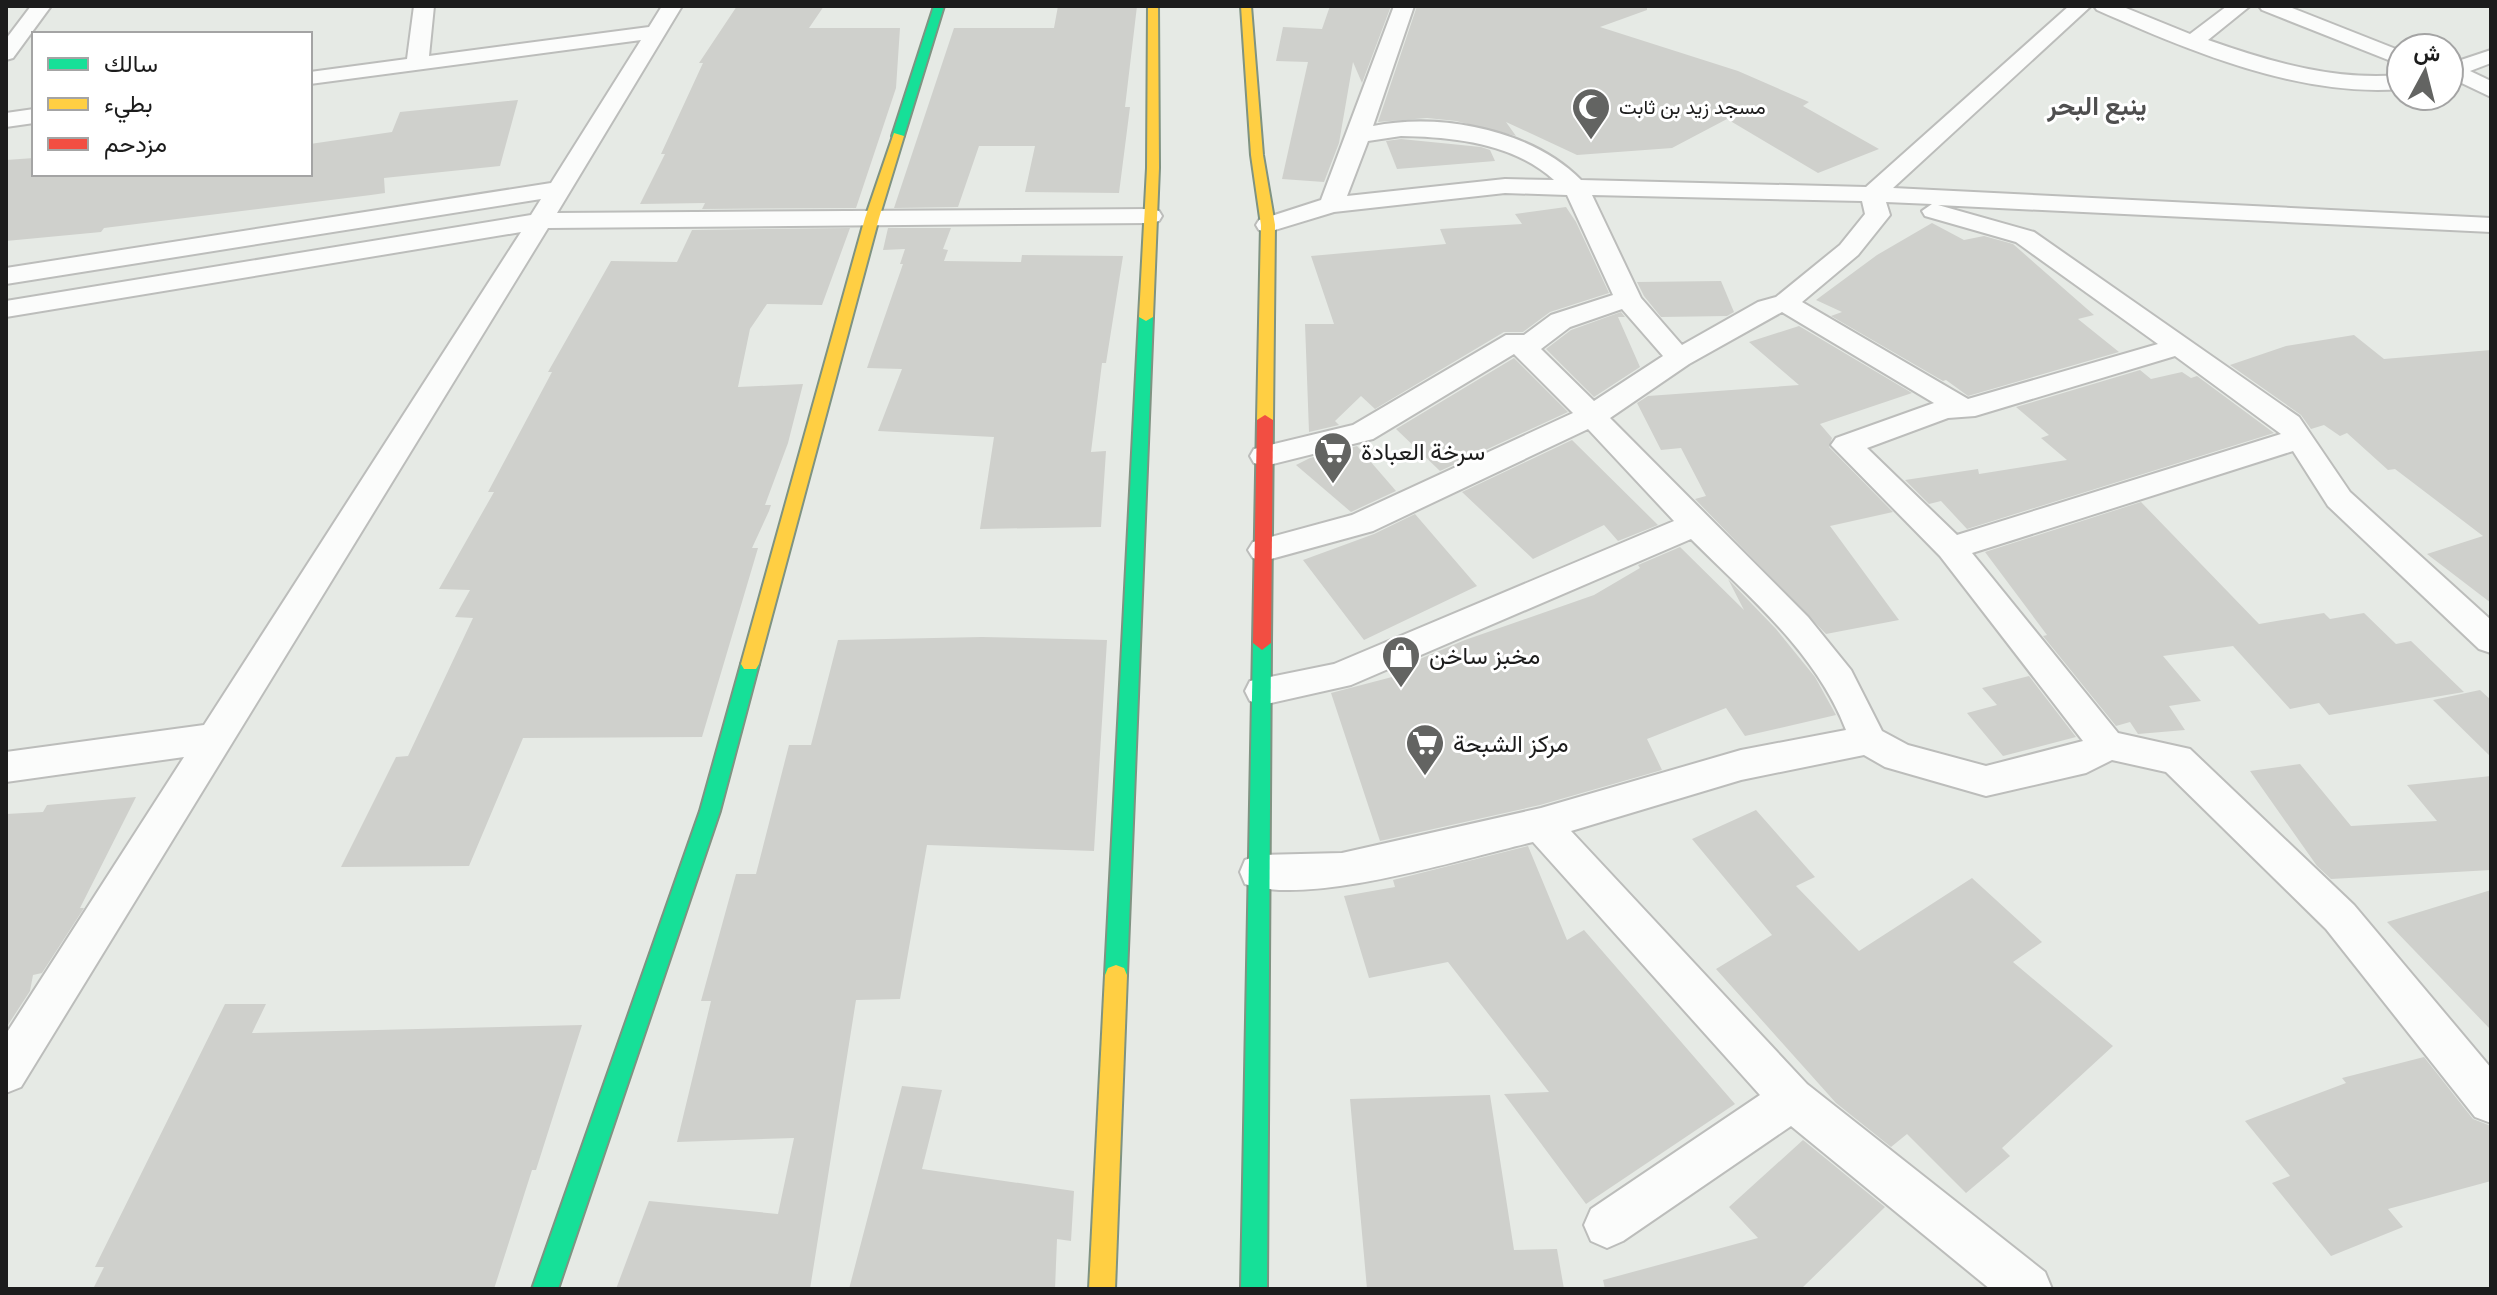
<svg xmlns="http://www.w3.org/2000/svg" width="2497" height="1295" viewBox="0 0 2497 1295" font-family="'Public Sans',Vazirmatn,sans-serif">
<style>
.building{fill:#cfd0cc}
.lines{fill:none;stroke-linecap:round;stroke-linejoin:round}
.street-casing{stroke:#bcbdbb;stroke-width:4}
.fast-casing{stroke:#7f9382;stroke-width:4}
.slow-casing{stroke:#7f9382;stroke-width:4}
.jam-casing{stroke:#7f9382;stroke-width:4}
.street{fill:#fbfcfb;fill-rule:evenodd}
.fast{fill:#16e098;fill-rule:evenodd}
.slow{fill:#ffcf43;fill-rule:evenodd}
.jam{fill:#f24e42;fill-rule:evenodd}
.labels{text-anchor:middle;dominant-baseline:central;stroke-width:6;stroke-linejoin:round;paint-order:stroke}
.far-poi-label{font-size:20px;fill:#1c1c1c;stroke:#fff;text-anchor:start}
.poi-label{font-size:24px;fill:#1c1c1c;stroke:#fff;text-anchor:start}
.far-district-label{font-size:26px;font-weight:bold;fill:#4f4f4f;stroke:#fff}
</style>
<rect width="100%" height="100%" fill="#e6eae5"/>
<!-- building -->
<g class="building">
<path d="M737,6H824L809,28H900L896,88L856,208L702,209L705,203L640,204L665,154H661L703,63H699Z"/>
<path d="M1058,6H1137L1125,107H1130L1119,193L1025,192L1035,146H979L958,207L894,208L954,28H1054Z"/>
<path d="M1330,6H1391L1362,83L1353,62L1339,143L1324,182L1282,179L1308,62L1276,61L1283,27L1322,29Z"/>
<path d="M1417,6H1647V10L1600,27L1738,71L1809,102L1803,106L1879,149L1818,173L1727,119L1672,148L1577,155L1506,122L1516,136L1456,121L1427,118L1378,122Z"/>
<path d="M518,100L500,166L384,178L385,193L371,195L104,228L101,232L6,241V160L34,158V174H310V144L392,132L400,112Z"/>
<path d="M1401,139L1481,147L1490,150L1495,161L1397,169L1386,141Z"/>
<path d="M1566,207L1576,222L1609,293L1550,312L1523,332H1504L1375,409L1361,396L1335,421L1339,425L1309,432L1305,324H1334L1311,256L1446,244L1440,229L1522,224L1515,214Z"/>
<path d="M1932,223L1964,240L1984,236L2013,244L2094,315L2078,319L2119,352L1968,396L1946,380L1943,381L1831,316L1842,312L1816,300L1877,255Z"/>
<path d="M850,228L822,305L767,304L750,329L738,387L803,384L788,443L765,505H771L769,511L752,548H758L702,737L523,738L469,866L341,867L396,757L408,756L473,618L455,617L470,590L439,589L494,492H488L552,372H548L611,261L677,262L692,230Z"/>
<path d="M888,228H951L943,249L948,250L944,261L1021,262L1022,255L1123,256L1106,363H1102L1091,452L1106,451L1101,527L980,529L994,437L878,431L902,369L867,368L903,264H900L905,249L883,250Z"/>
<path d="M1721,281L1734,312L1727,316L1661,317L1644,296L1637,282Z"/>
<path d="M1621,312L1625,317H1618L1640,367L1594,397L1546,349L1571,330Z"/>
<path d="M1799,326L1912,393L1820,424L1832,438L1829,447L1893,512L1830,526L1899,620L1826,634L1695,499L1706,496L1681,448L1661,450L1637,403L1648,396L1799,385L1749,342Z"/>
<path d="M2354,335L2384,359L2491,350V603L2427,554L2483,536L2395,469L2388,470L2347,433L2340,436L2324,425L2311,429L2301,415L2230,365L2286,346Z"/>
<path d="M1514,358L1568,412L1440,471L1396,429Z"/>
<path d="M2140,370L2151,379L2182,372L2191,378L2197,376L2274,433L1967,529L1941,501L1929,504L1905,480L1978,469L1979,474L2067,460L2041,438L2049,435L2016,407Z"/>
<path d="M1572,440L1658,525L1618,541L1604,525L1533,559L1462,492Z"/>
<path d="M1357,446L1396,491L1351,512L1296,465L1310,458Z"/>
<path d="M2141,502L2259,624L2324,613L2330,619L2364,613L2396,644L2411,641L2464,692L2329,715L2319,703L2290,709L2233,646L2163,656L2201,701L2169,706L2185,730L2138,734L2130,722L2116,726L2043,636L2047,635L1985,552Z"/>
<path d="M1415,514L1477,586L1364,640L1303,560L1374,534Z"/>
<path d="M1680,547L1744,610L1728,579L1776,629L1815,677L1836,715L1745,736L1726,708L1647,739L1662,770L1540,805L1380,841L1331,693L1392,677L1389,672L1465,640L1594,595L1640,568L1638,565Z"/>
<path d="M982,637L1107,640L1094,851L927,845L900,999L856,1000L810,1289H616L649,1201L778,1214L794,1138L677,1142L711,1001H701L736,874H756L789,745H811L838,640Z"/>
<path d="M2029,676L2076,737L2003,756L1967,713L1997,705L1982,688Z"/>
<path d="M2480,690L2491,700V757L2433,700Z"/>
<path d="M2300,764L2351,826L2437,821L2407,785L2491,776V870L2331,879L2317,866L2250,771Z"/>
<path d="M136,797L80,908H84L42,973L33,975L30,991L6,1028V814L43,812L47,805Z"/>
<path d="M1756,810L1815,877L1796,886L1859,951L1972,878L2042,942L2013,962L2113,1046L2002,1148L2010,1156L1966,1193L1907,1134L1891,1147L1836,1103L1716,969L1772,935L1692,839Z"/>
<path d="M1528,846L1567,940L1584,930L1735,1104L1586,1204L1504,1094L1549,1092L1448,962L1369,978L1344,896L1395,887L1393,880Z"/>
<path d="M2491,890V1030L2387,922Z"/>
<path d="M225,1004H266L252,1033L582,1025L536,1170H532L494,1289H93L104,1267H95Z"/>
<path d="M2424,1057L2473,1119L2491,1126V1181L2388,1209L2403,1227L2331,1256L2272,1183L2290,1176L2245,1121L2346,1083L2342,1078Z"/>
<path d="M902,1086L942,1090L922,1169L1074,1191L1071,1241L1057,1239L1055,1289H849Z"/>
<path d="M1490,1095L1514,1250L1557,1249L1564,1289H1367L1350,1099Z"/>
<path d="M1803,1140L1885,1207L1801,1289H1605L1603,1280L1758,1238L1729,1207Z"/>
</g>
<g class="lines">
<defs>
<g id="street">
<path d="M31,6H51L13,58L6,60V39Z"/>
<path d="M414,6H434L429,56L649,27L662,6H682L557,213L1150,209L1159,211L1162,216L1159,221L1150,223L548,228L21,1087L6,1093V1034L184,757L6,782V752L204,725L521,232L6,317V301L531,215L541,199L6,284V268L551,183L641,40L310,84V72L407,59Z"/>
<path d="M1394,6H1414L1373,126C1441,112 1532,130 1581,180L1866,187L2069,6H2091L1893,188L2491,218V232L1938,205L2034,232L2299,417L2350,492L2491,620V653L2479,649L2328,506L2293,451L1972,553L2118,733L2190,749L2354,905L2491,1068V1123L2475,1117L2326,929L2166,772L2112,760L2086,773L1986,796L1885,767L1864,755L1741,780L1571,831L1807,1084L2045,1272L2052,1289H1990L1791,1126L1623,1241L1607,1248L1591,1241L1584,1225L1591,1209L1760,1095L1533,842C1464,858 1310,907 1245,884L1240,872L1245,860L1259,855L1342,853L1541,808L1741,750L1846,730C1816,652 1748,596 1691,539L1351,685L1262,705L1250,701L1245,691L1250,681L1334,664L1674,521L1588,429L1373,531L1264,561L1253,558L1248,550L1253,542L1352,515L1573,413L1514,354L1373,439L1265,466L1254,463L1250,456L1254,449L1353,425L1506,335H1524L1551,315L1613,295L1567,195L1505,193L1334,212L1268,232L1259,230L1256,225L1259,220L1321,200ZM1401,136C1454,137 1513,143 1554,180L1505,179L1347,196L1368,141ZM1592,195L1862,201L1865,214L1840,245L1776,297L1758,302L1682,345L1641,298ZM1886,202L1932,204L1922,211L1925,216L2016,242L2158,344L1968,399L1802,302L1858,255L1890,215ZM1622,309L1663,356L1594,401L1541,349L1570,327ZM1782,312L1934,403L1836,438L1831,445L1940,556L2083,741L1986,766L1908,745L1882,731L1851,670L1808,617L1610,418L1689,364ZM2175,356L2281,434L1957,535L1867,448L1948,418L1975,416Z"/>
<path d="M2094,6H2121L2190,34L2227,6H2250L2208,40C2270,62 2335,81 2401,75V89C2298,97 2190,51 2097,10Z"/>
<path d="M2259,6H2287L2401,51V65L2262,10Z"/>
<path d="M2491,50V63L2470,71L2491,81V97L2449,77V64Z"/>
<path d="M34,109V123L6,127V113Z"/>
</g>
<g id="fast">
<path d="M934,6H944L904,136L894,139L892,136Z"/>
<path d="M1146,313L1153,317L1127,975L1124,982L1116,985L1108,982L1105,975L1139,317Z"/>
<path d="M1262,636L1271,643L1267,1289H1241L1253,643Z"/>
<path d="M750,657L756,659L759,664L720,811L558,1289H532L700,811L741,664L744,659Z"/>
</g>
<g id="slow">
<path d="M1148,6H1158L1159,168L1153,317L1146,321L1139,317L1147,168Z"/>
<path d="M1241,6H1251L1263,155L1275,225L1273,420L1265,425L1257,420L1261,225L1251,155Z"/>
<path d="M894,133L904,136L879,218L759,664L756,669H744L741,664L865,218Z"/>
<path d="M1116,965L1124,968L1127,975L1115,1289H1089L1105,975L1108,968Z"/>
</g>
<path id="jam" d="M1265,415L1273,420L1271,643L1262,650L1253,643L1257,420Z"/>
</defs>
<!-- street casing -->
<use href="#street" class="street-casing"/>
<!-- fast casing -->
<use href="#fast" class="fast-casing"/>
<!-- slow casing -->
<use href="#slow" class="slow-casing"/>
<!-- jam casing -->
<use href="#jam" class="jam-casing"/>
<!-- street -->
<use href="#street" class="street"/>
<!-- fast -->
<use href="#fast" class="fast"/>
<!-- slow -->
<use href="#slow" class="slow"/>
<!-- jam -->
<use href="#jam" class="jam"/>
</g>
<!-- icons -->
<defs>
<symbol id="mosque-pin" viewBox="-11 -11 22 30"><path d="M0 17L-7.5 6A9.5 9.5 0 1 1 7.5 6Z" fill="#636462" stroke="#fff"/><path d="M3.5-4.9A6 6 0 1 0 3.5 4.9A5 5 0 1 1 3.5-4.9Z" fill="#fff"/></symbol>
<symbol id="supermarket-pin" viewBox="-11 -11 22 30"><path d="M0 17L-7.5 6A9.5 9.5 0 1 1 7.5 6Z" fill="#636462" stroke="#fff"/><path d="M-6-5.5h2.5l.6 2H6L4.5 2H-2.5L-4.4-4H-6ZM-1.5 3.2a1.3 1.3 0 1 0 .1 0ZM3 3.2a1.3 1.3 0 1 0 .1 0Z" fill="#fff"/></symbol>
<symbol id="shop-pin" viewBox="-11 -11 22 30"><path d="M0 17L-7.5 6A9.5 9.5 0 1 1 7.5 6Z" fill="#636462" stroke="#fff"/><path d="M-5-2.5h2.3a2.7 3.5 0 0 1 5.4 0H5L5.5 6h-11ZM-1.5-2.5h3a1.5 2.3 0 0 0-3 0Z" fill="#fff"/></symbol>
</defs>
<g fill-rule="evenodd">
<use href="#mosque-pin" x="1569" y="85" width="44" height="60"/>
<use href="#supermarket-pin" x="1311" y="429" width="44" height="60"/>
<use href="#shop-pin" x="1379" y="633" width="44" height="60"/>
<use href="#supermarket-pin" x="1403" y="721" width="44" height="60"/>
</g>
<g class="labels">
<!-- far-poi labels -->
<g class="far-poi-label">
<text x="1619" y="107">مسجد زيد بن ثابت</text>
</g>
<!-- poi labels -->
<g class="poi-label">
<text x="1361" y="451">سرخة العبادة</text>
<text x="1429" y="655">مخبز ساخن</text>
<text x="1453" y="743">مركز الشبحة</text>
</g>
<!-- far-district labels -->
<g class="far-district-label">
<text x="2097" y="105">ينبع البحر</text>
</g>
</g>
<!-- border -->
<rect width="2497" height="1295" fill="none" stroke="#1c1c1c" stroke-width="16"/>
<!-- legend -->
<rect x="32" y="32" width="280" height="144" fill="#ffffff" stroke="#a4a4a4" stroke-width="2"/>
<rect x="48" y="58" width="40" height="12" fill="#16e098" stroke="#a4a4a4" stroke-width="2"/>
<text x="104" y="72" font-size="24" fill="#1c1c1c">سالك</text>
<rect x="48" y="98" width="40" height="12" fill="#ffcf43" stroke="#a4a4a4" stroke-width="2"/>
<text x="104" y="112" font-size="24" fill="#1c1c1c">بطيء</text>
<rect x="48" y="138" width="40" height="12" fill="#f24e42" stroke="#a4a4a4" stroke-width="2"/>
<text x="104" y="152" font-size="24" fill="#1c1c1c">مزدحم</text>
<!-- north arrow -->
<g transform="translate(2425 72) rotate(7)"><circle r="38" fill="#ffffff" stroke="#a4a4a4" stroke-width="2"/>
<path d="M0-6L14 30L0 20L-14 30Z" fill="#636462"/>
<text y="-12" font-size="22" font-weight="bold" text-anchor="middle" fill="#1c1c1c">ش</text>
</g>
</svg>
